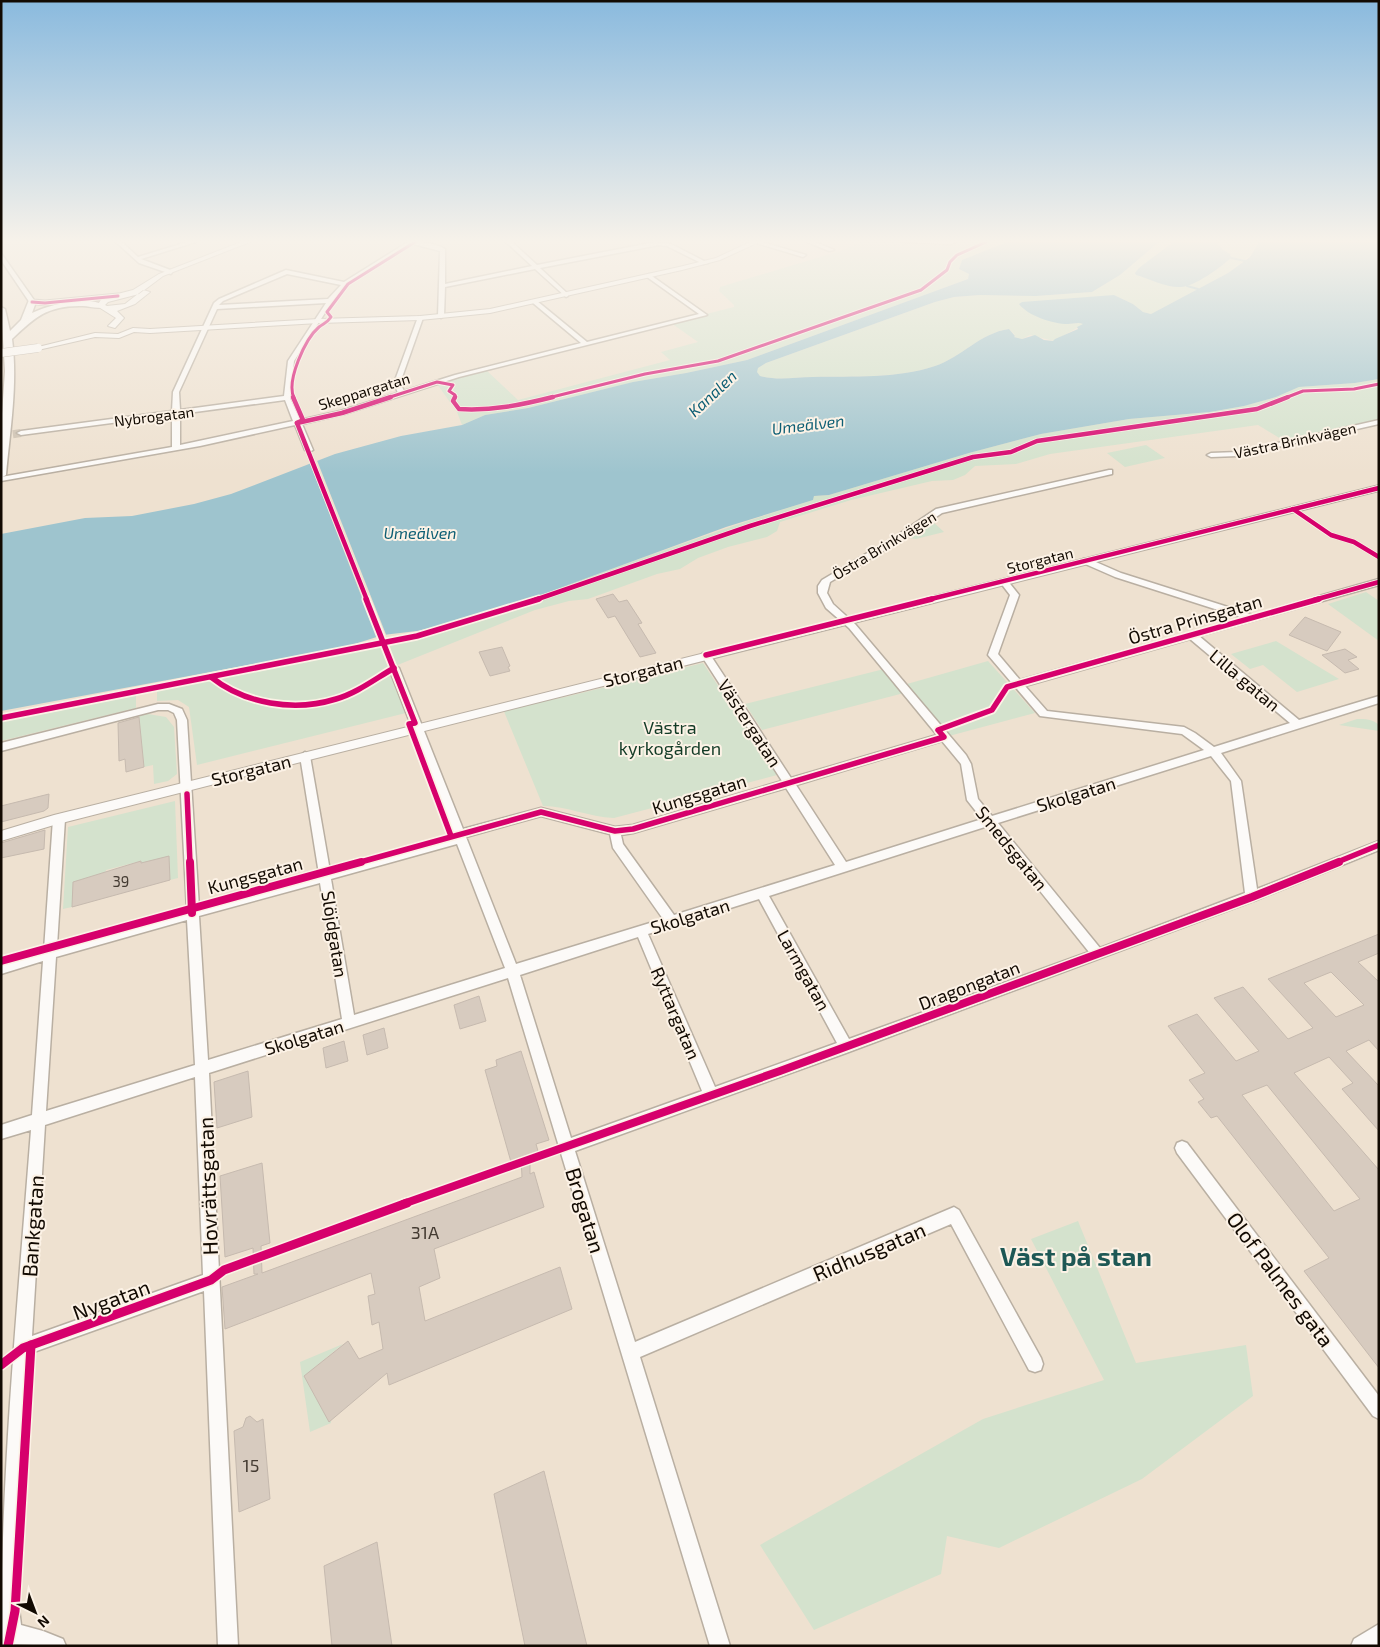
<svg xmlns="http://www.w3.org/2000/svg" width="1380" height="1647" viewBox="0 0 1380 1647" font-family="'Exo 2',sans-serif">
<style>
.green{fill:#d4e2cd}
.water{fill:#9ec4ce}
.pier{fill:#eee1d0}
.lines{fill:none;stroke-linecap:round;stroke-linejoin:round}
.stream{stroke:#9ec4ce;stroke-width:2}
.building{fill:#d7cbbf;stroke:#c6baaf;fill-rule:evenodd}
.minor-tunnel{stroke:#cdc1b1;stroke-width:8;stroke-dasharray:8 4;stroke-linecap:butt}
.minor-casing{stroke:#b9afa2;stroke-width:3}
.tertiary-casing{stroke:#b9afa2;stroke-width:2}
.secondary-casing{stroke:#b9afa2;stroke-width:3}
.minor{fill:#fcfaf8;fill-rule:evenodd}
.tertiary{fill:#fcfaf8;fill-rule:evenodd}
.secondary{fill:#fcfaf8;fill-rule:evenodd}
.tertiary-bridge-casing{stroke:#b9afa2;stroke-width:9;stroke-linecap:butt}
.tertiary-bridge{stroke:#fcfaf8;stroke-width:8}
.cycleway-far4-casing{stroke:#fcf2e6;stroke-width:5}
.cycleway-far3-casing{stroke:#fcf2e6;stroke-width:6}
.cycleway-far2-casing{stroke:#fcf2e6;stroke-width:9}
.cycleway-far1-casing{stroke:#fcf2e6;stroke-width:11}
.cycleway-casing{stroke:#fcf2e6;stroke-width:12}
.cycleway-far4{stroke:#d6006c;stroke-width:3}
.cycleway-far3{stroke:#d6006c;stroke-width:4.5}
.cycleway-far2{stroke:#d6006c;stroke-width:5.5}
.cycleway-far1{stroke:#d6006c;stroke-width:8}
.cycleway{stroke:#d6006c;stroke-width:9}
.labels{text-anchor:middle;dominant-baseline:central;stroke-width:4;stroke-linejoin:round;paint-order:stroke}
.far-street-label{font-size:15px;fill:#120a02;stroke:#fcf2e6}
.number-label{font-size:15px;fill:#443b32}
.far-water-label{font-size:16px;font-style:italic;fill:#0d5e74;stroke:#fcf2e6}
.street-label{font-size:18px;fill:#120a02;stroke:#fcf2e6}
.park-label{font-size:18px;fill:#123b26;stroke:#fcf2e6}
.near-number-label{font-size:18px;fill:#443b32}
.near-street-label{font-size:21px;fill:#120a02;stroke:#fcf2e6}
.near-district-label{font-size:26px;font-weight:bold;fill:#1e5855;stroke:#fcf2e6}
</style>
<rect width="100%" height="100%" fill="#eee1d0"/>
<!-- green -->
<g class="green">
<path d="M862,242H1007L962,260L959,269L970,274L968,279L747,360L686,373L634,382L528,408L485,415L462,425L457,412L437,384L486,370L518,400L670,360L661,352L698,342L671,323L734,307V305L719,291L720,287L840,251Z"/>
<path d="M1159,242H1173L1155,255L1146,278L1166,284H1192L1227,262L1230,254L1222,249L1217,242H1259L1250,256L1228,273L1151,314L1143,312L1133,304L1114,295L1022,308C1036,316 1051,322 1068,324C1074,324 1078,322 1084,324L1054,341L1030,335L1022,339L1014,337L1015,335L1009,329C980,333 962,357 935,366C896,379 853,376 813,377C793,377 780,381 760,376L756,371L758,368L766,363L935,302L954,297L980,295L1036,296L1092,292L1120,275Z"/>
<path d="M1379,379V420L1286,442L1258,425L1050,454L1016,464L975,466L965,475L953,480L932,481L851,500L780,522L777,531L767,537L728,547L698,558L680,569L657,574L588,599L569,601L535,610L395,666L389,642C406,637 424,634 441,628C565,588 687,539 813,500L814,496L829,495L969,453L1041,434L1129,419L1210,412L1244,406L1276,397L1299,387L1355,383Z"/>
<path d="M1146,445L1165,458L1125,467L1107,453Z"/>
<path d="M932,521L944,532L916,539L909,538Z"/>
<path d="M1366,592L1379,601V641L1328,604Z"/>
<path d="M1276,641L1339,679L1297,692L1263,665L1250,669L1231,654Z"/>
<path d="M380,645L406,713L197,765L189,707L178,700L157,701V689Z"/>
<path d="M988,661L1035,713L949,736L907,684Z"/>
<path d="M703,663L777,775L614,818C589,817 567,806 543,806L503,709L565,697Z"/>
<path d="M884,669L904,693L762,730L745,704Z"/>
<path d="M136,694V708L1,741V722Z"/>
<path d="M148,714L166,717L174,727L177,774L168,781L154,784L153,765L144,767L139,716Z"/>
<path d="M1357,719C1366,719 1372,719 1379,725V731L1339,725Z"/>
<path d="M175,801L178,878L170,880L169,857L141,863V861L106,870L105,873L73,882L72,907L63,909L68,827Z"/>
<path d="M1078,1221L1136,1363L1246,1345L1253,1396L1142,1479L999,1548L947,1536L941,1574L814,1630L760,1545L983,1419L1104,1380L1031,1239Z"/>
<path d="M343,1344L304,1376L329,1421L331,1420V1423L310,1432L300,1362Z"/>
</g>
<!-- water -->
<g class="water">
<path d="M1007,242H1159L1120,275L1092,292L1036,296L980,295L954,297L935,302L766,363L758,368L757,372L760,376C780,381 794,377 813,377C853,376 896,379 935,366C962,357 980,333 1009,329L1015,336L1014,337L1022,339L1035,335L1044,340L1053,341L1055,339L1078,329L1077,327L1083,324C1078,322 1074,324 1068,324C1053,324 1028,316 1019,304L1022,302L1114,295L1133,304L1143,312L1151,314L1228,273L1250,257L1259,242H1379V379L1355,383L1299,387L1276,397L1244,406L1210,412L1129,419L1041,434L969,453L829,495L814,496L813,500L726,527L546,593L453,623L417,631L383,635L345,647L1,711V534L85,518L132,516L194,504L231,494L335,454L401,436L462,425L485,415L528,408L633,382L686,373L747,360L968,279L969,274L959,269L962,260Z"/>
<path d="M1173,242H1217L1222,249L1230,254L1231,258C1221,267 1194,287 1181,287C1167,288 1150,279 1136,275L1135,273L1139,268Z"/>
</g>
<!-- pier -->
<path class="pier" d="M316,458L387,637L378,639L309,461Z"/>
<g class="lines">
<!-- stream -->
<g class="stream">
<path d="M1231,258L1245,261"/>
<path d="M1187,286L1198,289"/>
</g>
</g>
<!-- building -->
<g class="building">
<path d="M613,594L619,602L627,600L642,623L638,624L656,653L640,657L615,616L608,618L596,599Z"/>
<path d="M1305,617L1341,632L1327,651L1289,635Z"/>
<path d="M502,647L510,666L508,667L510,671L490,676L479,652Z"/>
<path d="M1345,649L1357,657L1348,660L1359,669L1345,673L1322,655Z"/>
<path d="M139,717L144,767L126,772L125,759L119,761L118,723Z"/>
<path d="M49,794L48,808L44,811L1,822V806Z"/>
<path d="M45,830L44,849L1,858V843Z"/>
<path d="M169,856L170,880L72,907L73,882L141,861V863Z"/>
<path d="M1379,934V953L1358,962L1379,982V1051L1369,1040L1346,1051L1379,1086V1131L1342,1089L1353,1083L1329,1057L1294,1073L1379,1170V1368L1304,1271L1329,1258L1217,1116L1211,1118L1198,1102L1204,1099L1189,1080L1205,1073L1168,1026L1197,1014L1236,1061L1259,1051L1214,998L1243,987L1288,1039L1313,1028L1268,979ZM1331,972L1364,1005L1336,1017L1304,983ZM1267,1085L1360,1199L1334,1211L1242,1095Z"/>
<path d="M479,996L486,1021L460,1029L454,1005Z"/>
<path d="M384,1028L388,1048L367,1055L363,1035Z"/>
<path d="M344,1041L348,1061L326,1068L323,1048Z"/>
<path d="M521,1051L549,1140L536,1144L538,1151L530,1155V1174L534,1172L544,1207L434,1249L440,1278L419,1287L425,1321L560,1267L572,1309L389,1385L387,1373L329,1422L304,1376L348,1341L359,1359L383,1349L379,1322L372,1325L368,1296L375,1294L371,1273L225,1329L222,1287L258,1274H254L253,1248L225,1257L220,1176L262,1163L270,1243L261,1246L262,1273L522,1177L521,1158L511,1162L485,1070L497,1066L496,1060Z"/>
<path d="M248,1071L252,1117L217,1128L214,1082Z"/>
<path d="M250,1416L257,1422L263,1419L270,1499L239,1512L234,1431L243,1427L246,1418Z"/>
<path d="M544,1471L587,1646H525L494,1494Z"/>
<path d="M377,1542L392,1646H332L324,1566Z"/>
</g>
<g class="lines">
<!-- minor-tunnel -->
<path class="minor-tunnel" d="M1,436L21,433"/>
<defs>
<g id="minor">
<path d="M116,242H122L138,257L187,242H196L141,259L173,271L171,274L139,263Z"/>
<path d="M408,242C420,242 434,242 445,249V284L532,266L506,242H512L537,265L655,242L671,244L708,263L703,264L667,246L659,245L540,268L568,294V296L566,297L535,269L445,287L444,316L441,318L438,316L440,251L413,244L347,285L332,302L294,361L290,398L300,420L340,411L398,393L394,383L418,317L423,318L400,383L404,391L455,375L581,343L533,303V301H537L587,342L699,314L647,277L649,274L707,315L459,377L344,414L302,424L313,450L309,452L305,450L295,425L200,446L1,481V477L172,447V415L21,435L17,433L21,431L172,411L173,392L214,303L219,299L286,270L344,282ZM287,274L341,285L328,299L219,305L223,301ZM326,303L288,361L284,396L180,410L179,392L217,309ZM285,400L293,421L180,445V414Z"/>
<path d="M753,242H762L806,255L803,257Z"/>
<path d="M807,242H815L834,250L829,251Z"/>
<path d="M904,242H955L952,244Z"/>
<path d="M1,253L34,300L45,301L118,294L121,296L118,298L45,305L30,303L1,260Z"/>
<path d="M1379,420V424L1238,456L1211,457L1207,455L1211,453L1238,452Z"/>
<path d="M1109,470H1112V474L942,513L902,540L830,582L827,593L833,604L855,624L966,755L971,764L978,799L992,816L1204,750L1182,734L1040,716L988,655L1010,595L1000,582L1001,580H1007L1019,595L998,654L1020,680L1243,618L1115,577L1083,563V559H1089L1121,573L1253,615L1379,579V585L1199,636L1299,720L1379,696V703L1221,753L1241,781L1257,889L1379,841V850L1256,900L846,1053L575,1151L635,1342L954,1207L959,1210L1041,1358L1043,1364L1041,1370L1035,1372L1029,1370L951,1224L640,1357L730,1646H710L508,978L209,1073L238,1646H218L204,1291L31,1353L19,1609L21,1625L43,1631L63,1639L66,1646L1,1644C1,1472 18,1300 31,1130L1,1139V1125L32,1115L43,961L1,974V963L44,950L53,819L59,815L65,819L57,946L187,910L177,720L174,713L168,710H158L1,751V743L158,704H169L182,709L187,720L199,907L319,874L300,756L305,752L310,756L330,871L449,838L453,834L389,668L394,665L399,668L463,829L541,808L615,827L633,825L782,781L701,655L703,653H709L791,778L937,735L849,628L826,608L818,593V586L822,580L896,536L936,509ZM1190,639L1290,723L1214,747L1195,733L1184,727L1047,711L1025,686ZM942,741L961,764L967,800L982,819L846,862L796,785ZM1211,756L1231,781L1245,893L1100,948L998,823ZM786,788L835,865L674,915L623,844L621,835L633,833ZM541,816L610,834L613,848L663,919L516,964L466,837ZM988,826L1089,952L849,1039L769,896ZM457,844L505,968L354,1015L331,879ZM320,883L342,1019L208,1060L199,916ZM759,899L837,1043L715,1087L648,934ZM187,920L195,1065L46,1111L56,957ZM638,937L702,1091L571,1138L520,975ZM195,1077L203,1275L32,1336L45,1125Z"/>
<path d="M1182,1141L1187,1143L1379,1396V1419L1373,1416L1177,1153L1175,1148L1177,1143Z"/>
<path d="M1379,1624V1646H1351L1354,1639Z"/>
</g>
<g id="tertiary">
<path d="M241,242H250L163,276L139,294L108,302L105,305L107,306L125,304L143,290L150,292L135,304L117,311L124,318L115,328L108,326L116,318L97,306L102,298L133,290L159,274Z"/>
<path d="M750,242H759L720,260L682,270L490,313L420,320L319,323L150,333L134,332L119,338L95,337L38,350L34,348L95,333L118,334L133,328L150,329L319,319L420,316L490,309L679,267L716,258Z"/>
<path d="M1379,485V491L305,761L54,825L1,841V831L54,815Z"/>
</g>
<path id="secondary" d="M29,300L36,302L32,313C49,305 88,294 105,306C99,310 90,306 83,306C48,305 35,317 12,339C18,384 10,430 6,475L1,478V428L5,371L1,307L5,309L10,331L21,320Z"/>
</defs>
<!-- minor casing -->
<use href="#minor" class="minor-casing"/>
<!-- tertiary casing -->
<use href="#tertiary" class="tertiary-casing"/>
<!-- secondary casing -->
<use href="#secondary" class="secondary-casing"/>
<!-- minor -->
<use href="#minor" class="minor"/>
<!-- tertiary -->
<use href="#tertiary" class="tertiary"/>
<!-- secondary -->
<use href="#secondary" class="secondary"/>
<defs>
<path id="tertiary-bridge" d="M1,353L38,348"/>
</defs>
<!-- tertiary-bridge casing -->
<use href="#tertiary-bridge" class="tertiary-bridge-casing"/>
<!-- tertiary-bridge -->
<use href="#tertiary-bridge" class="tertiary-bridge"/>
<defs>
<g id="cycleway-far4">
<path d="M32,302L45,303L118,296"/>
<path d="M294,398C286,381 305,339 319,327C324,323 327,323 331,317L327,312L348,284L415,242"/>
<path d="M387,398L437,382L453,385L449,391L455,395V398"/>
<path d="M548,398L645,374L718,361L921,290L947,270L950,262L957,255L986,242"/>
<path d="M1285,398L1303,391L1354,389L1379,384"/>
</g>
<g id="cycleway-far3">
<path d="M293,397L303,420L297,423"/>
<path d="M455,397L453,401L459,409C492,411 521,405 553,397"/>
<path d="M297,423L342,413L391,397"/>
<path d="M297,423L367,600"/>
<path d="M1293,509L1331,535L1354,542L1379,557"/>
<path d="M535,600L750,526L973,457L1011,452L1037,441L1257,409L1288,397"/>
<path d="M927,600L1379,488"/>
<path d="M1314,600L1379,582"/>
</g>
<g id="cycleway-far2">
<path d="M366,599L415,723L409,724L451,836"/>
<path d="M706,655L932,599"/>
<path d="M211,677C245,704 294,712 336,699C357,693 375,679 394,668"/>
<path d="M1,718L417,636L539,599"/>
<path d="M187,794L190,863"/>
<path d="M357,863L541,812L615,831L633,829L944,737L938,730L992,710L1007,687L1319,599"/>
<path d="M1335,863L1379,845"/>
</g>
<g id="cycleway-far1">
<path d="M190,862L192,913"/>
<path d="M1,961L361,862"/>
<path d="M403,1204L780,1071L1252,897L1339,862"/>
</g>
<g id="cycleway">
<path d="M1,1365L23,1348L211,1280L224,1270L407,1203"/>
<path d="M8,1646L15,1611L31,1345"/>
</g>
</defs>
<!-- cycleway-far4 casing -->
<use href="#cycleway-far4" class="cycleway-far4-casing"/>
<!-- cycleway-far3 casing -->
<use href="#cycleway-far3" class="cycleway-far3-casing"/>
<!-- cycleway-far2 casing -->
<use href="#cycleway-far2" class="cycleway-far2-casing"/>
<!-- cycleway-far1 casing -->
<use href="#cycleway-far1" class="cycleway-far1-casing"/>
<!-- cycleway casing -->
<use href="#cycleway" class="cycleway-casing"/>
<!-- cycleway-far4 -->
<use href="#cycleway-far4" class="cycleway-far4"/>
<!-- cycleway-far3 -->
<use href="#cycleway-far3" class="cycleway-far3"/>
<!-- cycleway-far2 -->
<use href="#cycleway-far2" class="cycleway-far2"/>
<!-- cycleway-far1 -->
<use href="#cycleway-far1" class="cycleway-far1"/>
<!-- cycleway -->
<use href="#cycleway" class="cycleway"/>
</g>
<!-- sky -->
<linearGradient id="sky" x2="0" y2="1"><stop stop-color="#8abade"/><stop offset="0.51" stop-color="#f7f2ea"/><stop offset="1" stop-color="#f7f2ea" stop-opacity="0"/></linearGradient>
<rect width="1380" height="473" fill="url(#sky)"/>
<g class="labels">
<!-- far-street labels -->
<g class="far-street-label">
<text transform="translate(364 391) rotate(-17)">Skeppargatan</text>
<text transform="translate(154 416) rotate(-7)">Nybrogatan</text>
<text transform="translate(1295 440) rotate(-12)">Västra Brinkvägen</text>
<text transform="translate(884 545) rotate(-31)">Östra Brinkvägen</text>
<text transform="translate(1040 560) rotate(-14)">Storgatan</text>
</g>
<!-- number labels -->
<g class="number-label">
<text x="121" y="881">39</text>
</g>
<!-- far-water labels -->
<g class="far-water-label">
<text transform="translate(712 393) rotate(-43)">Kanalen</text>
<text transform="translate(808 424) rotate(-7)">Umeälven</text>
<text x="420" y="532">Umeälven</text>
</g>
<!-- street labels -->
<g class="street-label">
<text transform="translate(1195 619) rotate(-16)">Östra Prinsgatan</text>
<text transform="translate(643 671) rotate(-14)">Storgatan</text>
<text transform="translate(1245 680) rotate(40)">Lilla gatan</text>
<text transform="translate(750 723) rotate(57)">Västergatan</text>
<text transform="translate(251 770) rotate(-14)">Storgatan</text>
<text transform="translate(699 794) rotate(-17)">Kungsgatan</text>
<text transform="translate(1076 794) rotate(-17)">Skolgatan</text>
<text transform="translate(1012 848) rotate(51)">Smedsgatan</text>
<text transform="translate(255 875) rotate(-15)">Kungsgatan</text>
<text transform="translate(690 916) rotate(-17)">Skolgatan</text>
<text transform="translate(335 934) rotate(81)">Slöjdgatan</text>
<text transform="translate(804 970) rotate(61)">Larmgatan</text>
<text transform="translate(969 985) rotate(-21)">Dragongatan</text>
<text transform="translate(676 1013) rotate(67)">Ryttargatan</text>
<text transform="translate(304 1037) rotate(-17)">Skolgatan</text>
</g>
<!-- park labels -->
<g class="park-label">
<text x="670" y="727">Västra<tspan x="670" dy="21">kyrkogården</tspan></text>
</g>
<!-- near-number labels -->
<g class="near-number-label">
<text x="425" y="1232">31A</text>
<text x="251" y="1465">15</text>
</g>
<!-- near-street labels -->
<g class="near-street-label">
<text transform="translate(207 1186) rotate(-92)">Hovrättsgatan</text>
<text transform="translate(586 1210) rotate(73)">Brogatan</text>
<text transform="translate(32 1226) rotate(-86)">Bankgatan</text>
<text transform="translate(869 1251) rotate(-23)">Ridhusgatan</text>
<text transform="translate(1281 1279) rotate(53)">Olof Palmes gata</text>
<text transform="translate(111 1299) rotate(-20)">Nygatan</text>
</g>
<!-- near-district labels -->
<g class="near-district-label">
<text x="1076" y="1255">Väst på stan</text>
</g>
</g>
<!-- border -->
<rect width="1380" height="1647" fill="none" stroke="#120a02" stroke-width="5"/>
<!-- north arrow -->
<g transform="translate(35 1612) rotate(138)" stroke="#fcf2e6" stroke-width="4" paint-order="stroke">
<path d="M0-4L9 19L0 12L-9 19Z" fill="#120a02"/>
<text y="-8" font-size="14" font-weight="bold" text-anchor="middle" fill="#120a02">N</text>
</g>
</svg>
